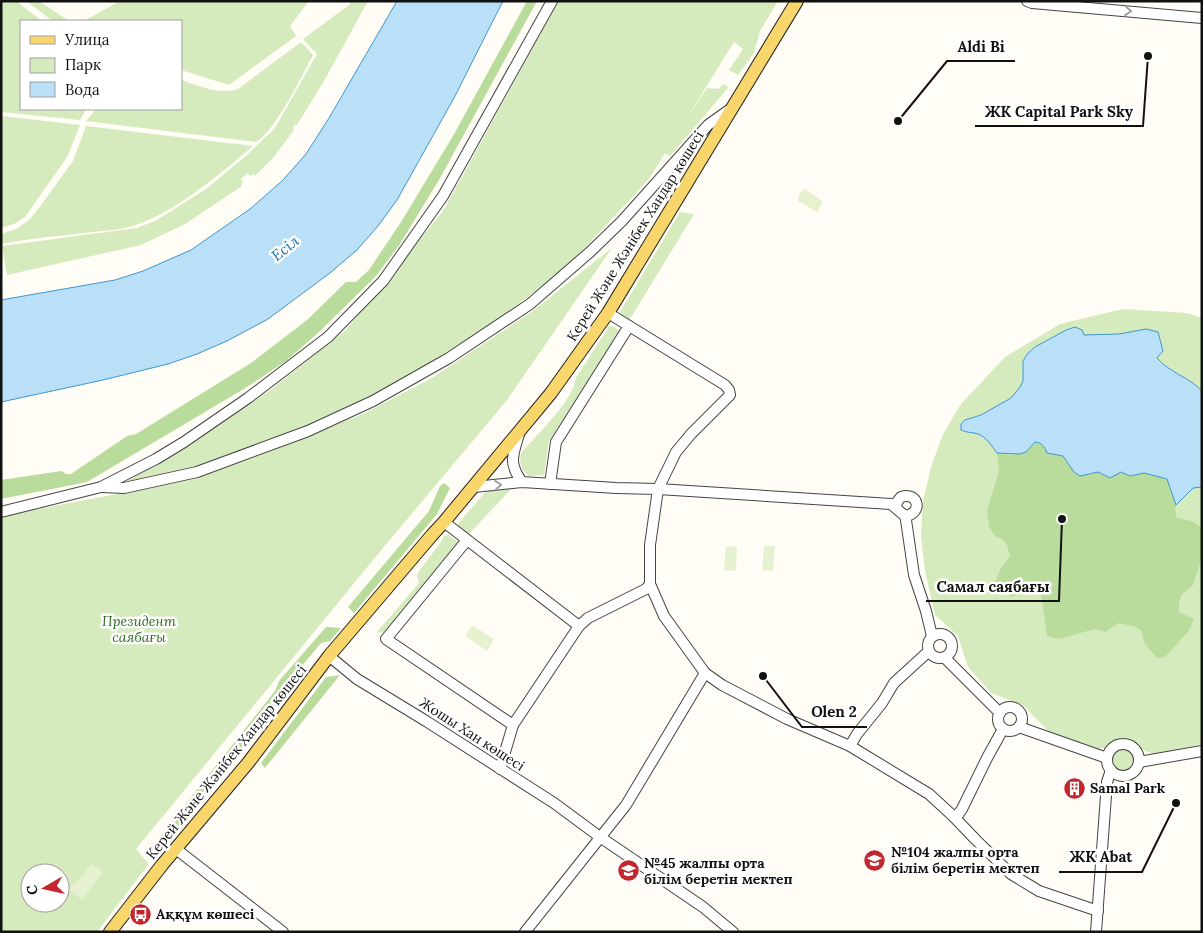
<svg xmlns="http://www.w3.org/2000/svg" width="1203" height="933" viewBox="0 0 1203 933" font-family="Lora,serif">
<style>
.green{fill:#d5ebbd;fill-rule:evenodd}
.forest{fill:#b9dc9c}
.pitch{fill:#e6f2cf}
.water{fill:#b9e0f7;stroke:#3f96cf}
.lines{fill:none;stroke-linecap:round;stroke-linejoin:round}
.minor-casing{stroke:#444;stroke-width:12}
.major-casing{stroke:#222;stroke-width:14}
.minor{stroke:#fff;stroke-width:10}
.major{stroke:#f9d66b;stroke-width:12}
.oneway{stroke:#a0a0a0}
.labels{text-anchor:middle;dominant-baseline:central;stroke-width:5;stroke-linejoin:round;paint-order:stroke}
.street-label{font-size:14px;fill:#111;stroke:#fff}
.park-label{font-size:14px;font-style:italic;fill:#2f6b1f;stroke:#fff}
.poi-label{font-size:14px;font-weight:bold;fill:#111;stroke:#fff;text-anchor:start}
.water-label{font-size:15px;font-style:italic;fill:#1768a6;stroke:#fff}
.leader{fill:none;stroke:#111;stroke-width:2}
.callout-dot{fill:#111;stroke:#fff;stroke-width:2}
.callout-label{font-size:15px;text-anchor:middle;font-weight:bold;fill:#111;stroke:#fff;stroke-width:5;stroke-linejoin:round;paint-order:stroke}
</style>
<rect width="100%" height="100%" fill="#fffdf5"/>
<!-- green -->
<g class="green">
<path d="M1,1H16L42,21H21V109H86L80,120L1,112Z"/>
<path d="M26,1H39L69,21H53Z"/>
<path d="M120,1H309L290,26L296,36L229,85L181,70V21H84Z"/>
<path d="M351,1H368L324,81L297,125L295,124L293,128L294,130L273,158L255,176L253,174L250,176L248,173L241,179L243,182L241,184L242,186L185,224L141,245L7,275L2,246L137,228L157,220L206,189L246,156L275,128L317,54L303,39L349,5Z"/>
<path d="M559,1H778L760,31L754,53L738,75L729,70L743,49L734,42L685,121L707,88L719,89L723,84L729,87L670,156L665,153L649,179L571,263L521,302L484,329L380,393L291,434L202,466L121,485L195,440L269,391L346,330L443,211Z"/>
<path d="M301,42L313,55C301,77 276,130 256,142L86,121L96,109H181V80C200,86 219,95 238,89Z"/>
<path d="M1,116L80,125L67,157L25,217L14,224L1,228Z"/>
<path d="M86,126L253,146C219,175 170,217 126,228C115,230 103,231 92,232C62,236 31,238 1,244V234L16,229L28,221L39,208L73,161Z"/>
<path d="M680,212L694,214L630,319L623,318L620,312Z"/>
<path d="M612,248L507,400L378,554L136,849L148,863V865L97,932H1V516L133,491L275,448L363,414L432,378L530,313ZM30,873H60V903H30Z"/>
<path d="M1123,309L1187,313L1202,318V744L1153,754L1125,742L1099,749L1049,732L1023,705L991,693L968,667L958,636L935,615L925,571L921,536L923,501L931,467L943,434L961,404L1005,357L1060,324Z"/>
<path d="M610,325L620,331L549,441L544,475L529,476C521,469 519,464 521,453C538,433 571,404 576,378Z"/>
<path d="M512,488L467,536L457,525L487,490Z"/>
<path d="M448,535L458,542V546L387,633L377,632L419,583L417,574L441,542L444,536Z"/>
<circle cx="1125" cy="761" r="12"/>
</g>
<!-- forest -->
<g class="forest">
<path d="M527,1H537L439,180L400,244L376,276L318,333L286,361L247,387L87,482L1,499V480L61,471L66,474H71L127,436L136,434L251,363L307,320L346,282H356L369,270L401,222L453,136Z"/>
<path d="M1035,442C1046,443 1078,467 1088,475L1098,472L1110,478L1121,472L1130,476L1144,473L1167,479L1176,505L1175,510L1177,518C1187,519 1195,522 1202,528V557L1193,585L1182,594L1179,603V612L1194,619L1188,632L1165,657L1157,658L1144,643L1142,631L1136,627L1119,623L1105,632L1095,629L1059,639L1047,636L1040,587C1029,586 1021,591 1012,597L1007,594L995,583L1001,568L1010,556L1007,545L1002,539L995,536L989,527L987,511L999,471L997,453L1011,455L1026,452Z"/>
<path d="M444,483L450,488L437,514L354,613L348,607L429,511L440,486Z"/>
<path d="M326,627L341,628L330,641L321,643L287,684V692L228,769L217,773L192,806V814L179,832L161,852L157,853L151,848L275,691L279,681Z"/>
<path d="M340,675L265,768L261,763L326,677Z"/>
</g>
<!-- pitch -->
<g class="pitch">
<path d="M806,189L823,202L817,212L798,201V198L802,190Z"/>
<path d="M726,546L737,547L736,571L724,570Z"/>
<path d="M764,546H775L773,571L762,570Z"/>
<path d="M472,625L494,639L487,651L465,636Z"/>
<path d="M92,864L103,872L82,900L69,890Z"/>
</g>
<!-- water -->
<g class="water">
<path d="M397,1H503L454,98L397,200L378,226L357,250L330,273L268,319L227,341L197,354L168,364L103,380L1,402V300L115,280L143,271L191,250L250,209L283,180L306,154L329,118Z"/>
<path d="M1075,327L1082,330L1084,335L1119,334L1146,329L1158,332L1163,351L1157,358C1170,373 1189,377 1202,391V487L1193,488L1176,505L1167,479L1144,473L1130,476L1121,472L1110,478L1098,472L1080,476L1074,472L1063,456L1047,453C1044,446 1042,443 1035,442L1026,452L1019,454L997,453C992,446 986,437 978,434C972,432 967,433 961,430V424L965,420L981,415L1011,398L1020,387L1023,381V361L1028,353L1035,347L1066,330Z"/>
</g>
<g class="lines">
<defs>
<g id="minor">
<path d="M1027,1L1032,3L1202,18"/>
<path d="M608,313L725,385L729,390L730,395L691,434L676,452L658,489L891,504L905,516L906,520L914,575L926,611L932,636"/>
<path d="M519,434C513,455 508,463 522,482"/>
<path d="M550,484L556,442L629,326"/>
<path d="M102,487L124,488L197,472L308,431L373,401L449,358L530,304L590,252L622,221L708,125L729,110"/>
<path d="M474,487L522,482L616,488L658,489L650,545V584L664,616L705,673L722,685L787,719L850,746L929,794L953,816L976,840L1011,874L1039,891L1098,911"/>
<path d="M896,508L897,502L901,497C919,491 923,514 905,516"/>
<path d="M1,512L101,487L156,459L184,442L248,398L328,337L383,281L443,196L552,1"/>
<path d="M444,522L579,626L513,725L386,639L467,540"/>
<path d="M579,626L588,618L646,589L650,584"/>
<circle cx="940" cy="646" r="12"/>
<path d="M329,656L357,679L426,721L554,803L600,837L703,907L733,932"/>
<path d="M945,658L1000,713"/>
<circle cx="1010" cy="719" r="12"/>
<path d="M1019,727L1107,758"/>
<circle cx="1123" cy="760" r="16"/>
<path d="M850,746L857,734L882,703L894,683L929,651"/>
<path d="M1139,762L1202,751"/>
<path d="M500,769L513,725"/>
<path d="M953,816H957L962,809L987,758L1003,729"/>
<path d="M176,849L283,932"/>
<path d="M525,932L626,805L705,673"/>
<path d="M1096,932L1107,782L1111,770"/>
</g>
<path id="major" d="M110,932L162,865L248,763L329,656L432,535L444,522L551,393L608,313L797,1"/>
</defs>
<!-- minor casing -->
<use href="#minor" class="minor-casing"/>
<!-- major casing -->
<use href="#major" class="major-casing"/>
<!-- minor -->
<use href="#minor" class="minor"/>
<!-- major -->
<use href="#major" class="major"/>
</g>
<!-- one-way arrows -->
<defs><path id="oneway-chevron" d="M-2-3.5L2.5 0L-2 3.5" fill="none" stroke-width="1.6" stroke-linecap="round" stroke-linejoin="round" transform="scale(1.25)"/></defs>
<g class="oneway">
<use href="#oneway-chevron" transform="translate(1128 11) rotate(5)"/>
<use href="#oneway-chevron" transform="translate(498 485) rotate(-5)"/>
</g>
<!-- icons -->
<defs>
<symbol id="building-disc" viewBox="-11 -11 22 22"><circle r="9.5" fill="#c4262e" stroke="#fff"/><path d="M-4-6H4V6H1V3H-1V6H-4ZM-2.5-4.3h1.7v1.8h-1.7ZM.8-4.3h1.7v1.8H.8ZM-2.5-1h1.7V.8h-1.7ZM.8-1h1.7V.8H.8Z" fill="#fff"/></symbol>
<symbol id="school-disc" viewBox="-11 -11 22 22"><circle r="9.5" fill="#c4262e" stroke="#fff"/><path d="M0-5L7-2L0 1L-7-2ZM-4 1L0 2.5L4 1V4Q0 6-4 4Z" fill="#fff"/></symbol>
<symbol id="bus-disc" viewBox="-11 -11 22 22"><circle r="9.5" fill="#c4262e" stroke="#fff"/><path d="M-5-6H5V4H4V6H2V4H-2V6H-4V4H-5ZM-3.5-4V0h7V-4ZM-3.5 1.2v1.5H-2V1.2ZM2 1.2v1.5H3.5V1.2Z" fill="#fff"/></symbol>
</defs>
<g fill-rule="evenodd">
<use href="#building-disc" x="1062" y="776" width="25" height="25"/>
<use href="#school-disc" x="862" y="848" width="25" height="25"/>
<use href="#school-disc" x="616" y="858" width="25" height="25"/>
<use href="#bus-disc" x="128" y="902" width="25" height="25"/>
</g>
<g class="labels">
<!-- street labels -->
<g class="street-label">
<text transform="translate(635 236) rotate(-58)">Керей Және Жәнібек Хандар көшесі</text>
<text transform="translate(472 734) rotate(33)">Жошы Хан көшесі</text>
<text transform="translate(226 762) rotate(-51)">Керей Және Жәнібек Хандар көшесі</text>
</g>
<!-- park labels -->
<g class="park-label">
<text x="139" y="621">Президент<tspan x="139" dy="16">саябағы</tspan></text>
</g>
<!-- poi labels -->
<g class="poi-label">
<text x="1090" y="788">Samal Park</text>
<text x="891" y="852">№104 жалпы орта<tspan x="891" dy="16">білім беретін мектеп</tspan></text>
<text x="644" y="863">№45 жалпы орта<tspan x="644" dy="16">білім беретін мектеп</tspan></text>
<text x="156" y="914">Аққұм көшесі</text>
</g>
<!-- water labels -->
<g class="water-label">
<text transform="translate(285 248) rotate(-39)">Есіл</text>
</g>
</g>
<!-- callouts -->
<path class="leader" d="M898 121L947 61H1015M1148 56L1143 126H975M1062 519L1059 601H926M763 676L802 727H867M1176 803L1142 872H1059"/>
<g class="callout-dot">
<circle cx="898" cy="121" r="5"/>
<circle cx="1148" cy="56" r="5"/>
<circle cx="1062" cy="519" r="5"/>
<circle cx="763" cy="676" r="5"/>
<circle cx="1176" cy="803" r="5"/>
</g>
<g class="callout-label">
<text x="981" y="52">Aldi Bi</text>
<text x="1059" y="117">ЖК Capital Park Sky</text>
<text x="993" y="592">Самал саябағы</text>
<text x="834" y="717">Olen 2</text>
<text x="1101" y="862">ЖК Abat</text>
</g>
<!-- border -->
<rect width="1203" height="933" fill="none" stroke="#111111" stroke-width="5"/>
<!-- legend -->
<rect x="20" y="20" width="162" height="90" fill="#ffffff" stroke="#a0a0a0"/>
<rect x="30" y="36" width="25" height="8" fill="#f9d66b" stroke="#a0a0a0"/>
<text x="65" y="45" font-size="15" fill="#111111">Улица</text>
<rect x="30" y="58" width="25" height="15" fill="#d5ebbd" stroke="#a0a0a0"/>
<text x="65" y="70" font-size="15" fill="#111111">Парк</text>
<rect x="30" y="82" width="25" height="15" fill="#b9e0f7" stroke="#a0a0a0"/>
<text x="65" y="95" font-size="15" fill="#111111">Вода</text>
<!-- north arrow -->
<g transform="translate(45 888) rotate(261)"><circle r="24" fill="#ffffff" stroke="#a0a0a0"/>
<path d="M0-4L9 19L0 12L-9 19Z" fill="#c4262e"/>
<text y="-8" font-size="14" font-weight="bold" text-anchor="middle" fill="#111111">С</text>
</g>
</svg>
